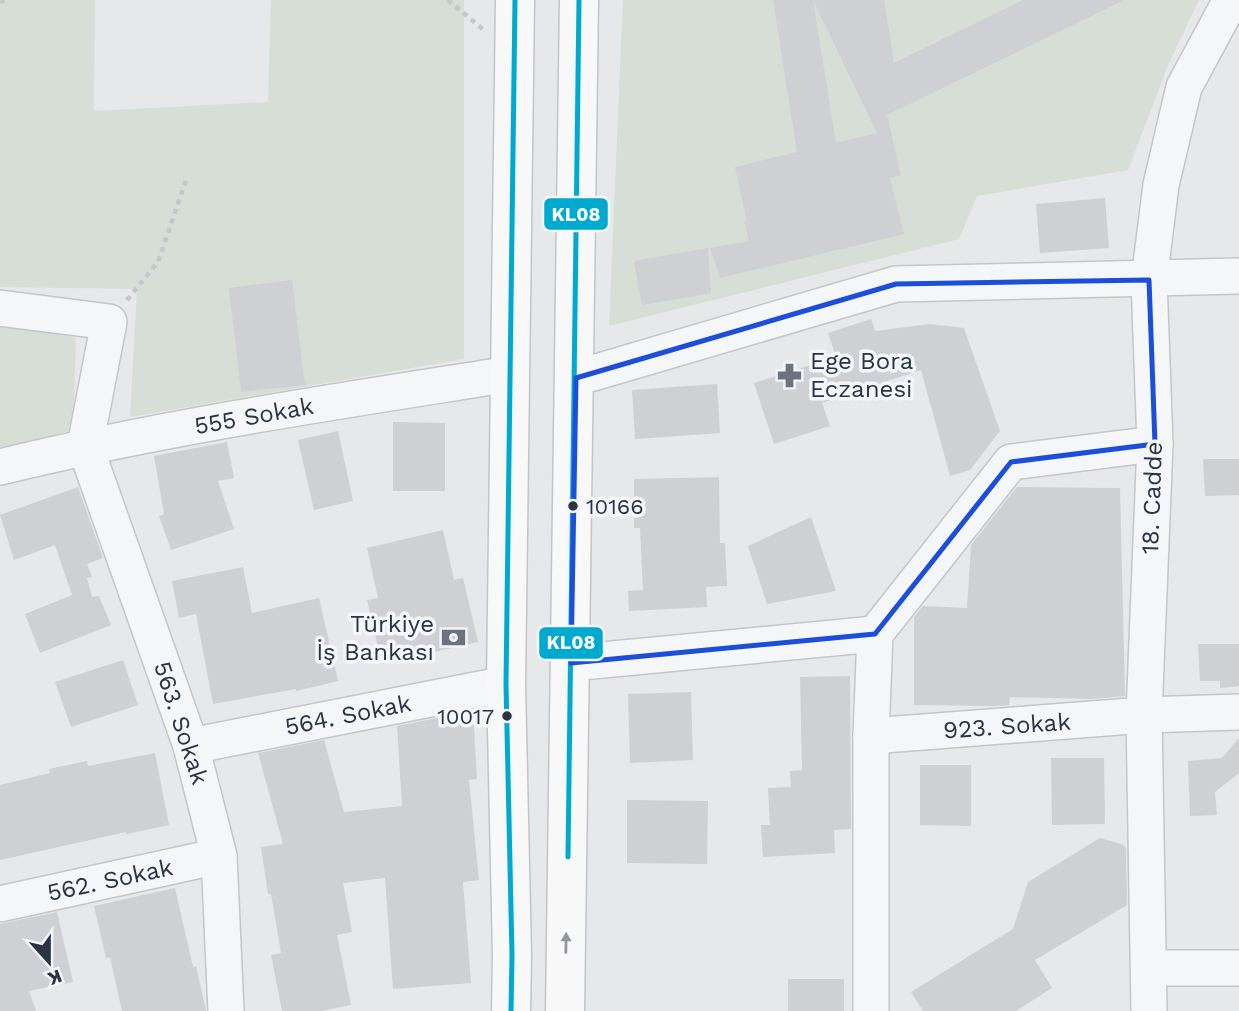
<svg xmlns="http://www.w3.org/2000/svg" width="1239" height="1011" viewBox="0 0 1239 1011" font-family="'Work Sans',sans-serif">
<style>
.green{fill:#d6ded6}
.building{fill:#ced0d3;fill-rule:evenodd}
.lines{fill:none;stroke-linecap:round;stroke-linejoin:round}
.minor-casing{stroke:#c4c6c8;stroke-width:38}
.major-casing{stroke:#c2c5c8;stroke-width:41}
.path{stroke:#c5c6ca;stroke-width:4.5;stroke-dasharray:5 5;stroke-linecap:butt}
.minor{stroke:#f5f6f7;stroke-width:35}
.major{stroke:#f8f8f8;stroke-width:38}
.bus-1-casing{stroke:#f4f6f9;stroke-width:10}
.bus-1{stroke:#00a9ce;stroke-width:5}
.oneway{fill:#92969e}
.marked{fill:none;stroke:#1d4ed8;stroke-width:5;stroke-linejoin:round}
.bus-dot{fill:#2b3445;stroke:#f4f6f9;stroke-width:2.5}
.labels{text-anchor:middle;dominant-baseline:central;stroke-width:7;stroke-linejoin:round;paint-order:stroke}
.bus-label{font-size:22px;fill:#2b3445;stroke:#f4f6f9;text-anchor:start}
.poi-label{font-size:24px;fill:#2b3445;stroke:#f4f6f9;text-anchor:start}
.street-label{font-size:24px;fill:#2b3445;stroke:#f4f6f9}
.line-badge{stroke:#f4f6f9;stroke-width:2.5}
.badge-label{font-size:19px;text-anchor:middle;font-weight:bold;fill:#fff}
</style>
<rect width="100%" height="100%" fill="#e6e8ea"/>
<!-- green -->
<g class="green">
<path d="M0,0H95L94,111L268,102L271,0H464V359L130,417L137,289L0,287Z"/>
<path d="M623,0H1199L1168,65L1128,170L977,196L959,239L609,326Z"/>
<path d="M0,324L39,328L76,338L73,430L0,448Z"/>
</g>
<!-- building -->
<g class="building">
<path d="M773,0H884L894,63L1023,0H1124L887,115L901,175L890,178L904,234L720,278L710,248L749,241L744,221H747L735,167L797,152ZM813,0L877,133L836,143Z"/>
<path d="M1105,198L1109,248L1040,253L1036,204Z"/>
<path d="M708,248L711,293L642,305L634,261Z"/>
<path d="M292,280L305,385L241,392L229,288Z"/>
<path d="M871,319L875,331L930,324L964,328L1000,431L970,470L950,476L921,370L822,403L830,426L774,444L754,383L836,357L828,333Z"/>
<path d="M717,384L720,433L635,439L632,390Z"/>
<path d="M393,422L445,423V491H393Z"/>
<path d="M338,431L353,501L314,510L298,440Z"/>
<path d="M227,442L234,478L218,481L234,529L171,550L159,516L164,514L154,456Z"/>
<path d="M1203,459H1239V495L1205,496Z"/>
<path d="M719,477L720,543H725L727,586L706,587L707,607L629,611L628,591L643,590L640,528H634V479Z"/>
<path d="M78,487L103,558L87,564L92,577L87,578L92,597L99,596L111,625L40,653L25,614L72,595L55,545L14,560L0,515Z"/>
<path d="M1017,487L1120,488L1125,696L1093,699L1010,697L1009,705L995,706L914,705V617L923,606L967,608L971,545Z"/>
<path d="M811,517L836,591L767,604L748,546Z"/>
<path d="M443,530L454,580L463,578L478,642L382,664L367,600L378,598L367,548Z"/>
<path d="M243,567L252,613L319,598L338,681L296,691V689L213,704L196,614L179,618L172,581Z"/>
<path d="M1198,644H1239V686L1220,688V681H1200Z"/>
<path d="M123,660L138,705L71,727L55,682Z"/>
<path d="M850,676L851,829L834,830L835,853L763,857L761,825H770L768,788L791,787L790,771L802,770L800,677Z"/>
<path d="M691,692L693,760L630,763L628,694Z"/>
<path d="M473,711L477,779L469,780L479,880L463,882L471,983L393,989L385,878L343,883L352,932L337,935L351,1005L321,1011H282L271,955L281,953L271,894H268L261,847L283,844L258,753L324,740L344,812L402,806L397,726Z"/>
<path d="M1239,738V773L1215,792L1217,815L1190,816L1188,761L1222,758Z"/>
<path d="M155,753L169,825L126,834V832L0,860V785L50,773L49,769L87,761L88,766Z"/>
<path d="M1051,758H1104L1105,824L1052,825Z"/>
<path d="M920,765H971V826L920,825Z"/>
<path d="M627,800L708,801L707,864L627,863Z"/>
<path d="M1100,838L1124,845L1126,849L1127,905L1035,960L1052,988L1016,1011H923L911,992L1013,929L1028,882Z"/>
<path d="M175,888L193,967L196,966L206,1011H122L110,957L106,958L94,906Z"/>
<path d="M57,912L73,982L29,991L36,1011H0V924Z"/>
<rect x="788" y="979" width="56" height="32"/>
</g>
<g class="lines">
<defs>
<g id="minor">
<path d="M0,308L109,322L85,446L191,746L219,856L226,1011"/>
<path d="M576,378L896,284L1239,276"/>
<path d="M0,467C168,426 340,401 510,374"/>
<path d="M571,663L875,634"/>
<path d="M871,736L1144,715L1239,712"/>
<path d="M191,746L506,684"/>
<path d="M0,904L219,856"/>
<path d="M1149,968H1239"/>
<path d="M871,1011V736L875,634L1011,462L1155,444"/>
<path d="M1149,1011L1144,715L1155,444L1149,280L1161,185L1184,87L1231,0"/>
</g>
<g id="major">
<path d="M511,1011L512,955L506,684L515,0"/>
<path d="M565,1011L579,0"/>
</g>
</defs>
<!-- minor casing -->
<use href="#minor" class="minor-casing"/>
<!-- major casing -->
<use href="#major" class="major-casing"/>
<!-- path -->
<g class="path">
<path d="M448,0L485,31"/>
<path d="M0,2L6,0"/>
<path d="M127,300L158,262L187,177"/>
</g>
<!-- minor -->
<use href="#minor" class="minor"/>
<!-- major -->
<use href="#major" class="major"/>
<defs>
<g id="bus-1">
<path d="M568,857L579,0"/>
<path d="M511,1011L512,955L506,684L515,0"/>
</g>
</defs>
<!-- bus-1 casing -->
<use href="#bus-1" class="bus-1-casing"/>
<!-- bus-1 -->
<use href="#bus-1" class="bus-1"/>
</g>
<!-- one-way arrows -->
<defs><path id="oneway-solid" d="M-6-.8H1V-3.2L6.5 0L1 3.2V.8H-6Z" transform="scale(1.75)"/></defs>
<use class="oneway" href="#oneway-solid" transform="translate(566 943) rotate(-89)"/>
<!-- marked area -->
<path class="marked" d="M1149,280L1155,444L1011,462L875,634L571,663L576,378L896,284Z"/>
<!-- icons -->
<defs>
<symbol id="pharmacy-bare" viewBox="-9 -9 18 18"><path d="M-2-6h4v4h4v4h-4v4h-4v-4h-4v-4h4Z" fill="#6c737f" stroke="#f4f6f9" stroke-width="2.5" paint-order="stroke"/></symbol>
<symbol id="bank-bare" viewBox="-9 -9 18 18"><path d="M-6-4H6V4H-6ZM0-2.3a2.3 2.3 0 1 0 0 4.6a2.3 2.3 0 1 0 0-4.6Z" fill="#6c737f" stroke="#f4f6f9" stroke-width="2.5" paint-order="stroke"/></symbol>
</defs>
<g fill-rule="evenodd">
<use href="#pharmacy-bare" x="772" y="358" width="35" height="35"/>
<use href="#bank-bare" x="436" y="620" width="35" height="35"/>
</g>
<!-- markers -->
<g class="bus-dot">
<circle cx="573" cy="506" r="6"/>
<circle cx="507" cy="716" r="6"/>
</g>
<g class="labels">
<!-- bus labels -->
<g class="bus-label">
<text x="586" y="506">10166</text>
<text x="494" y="716" text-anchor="end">10017</text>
</g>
<!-- poi labels -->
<g class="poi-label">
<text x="810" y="361">Ege Bora<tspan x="810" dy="28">Eczanesi</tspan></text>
<text x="434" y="624" text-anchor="end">Türkiye<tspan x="434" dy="28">İş Bankası</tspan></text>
</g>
<!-- street labels -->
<g class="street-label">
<text transform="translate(254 416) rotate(-10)">555 Sokak</text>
<text transform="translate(1152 498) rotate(-88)">18. Cadde</text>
<text transform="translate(348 715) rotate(-11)">564. Sokak</text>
<text transform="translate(181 723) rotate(72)">563. Sokak</text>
<text transform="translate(1007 726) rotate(-4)">923. Sokak</text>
<text transform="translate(110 880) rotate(-12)">562. Sokak</text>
</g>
</g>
<g class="line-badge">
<rect x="543" y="197" width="66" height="34" rx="7" fill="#00a9ce"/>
<rect x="538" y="626" width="66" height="34" rx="7" fill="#00a9ce"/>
</g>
<g class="badge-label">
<text x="576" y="221">KL08</text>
<text x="571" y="649">KL08</text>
</g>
<!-- north arrow -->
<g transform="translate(49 962) rotate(159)" stroke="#f4f6f9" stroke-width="5" paint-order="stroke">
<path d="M0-5L12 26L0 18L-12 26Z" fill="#2b3445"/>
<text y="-10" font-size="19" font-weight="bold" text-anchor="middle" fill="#2b3445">K</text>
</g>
</svg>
